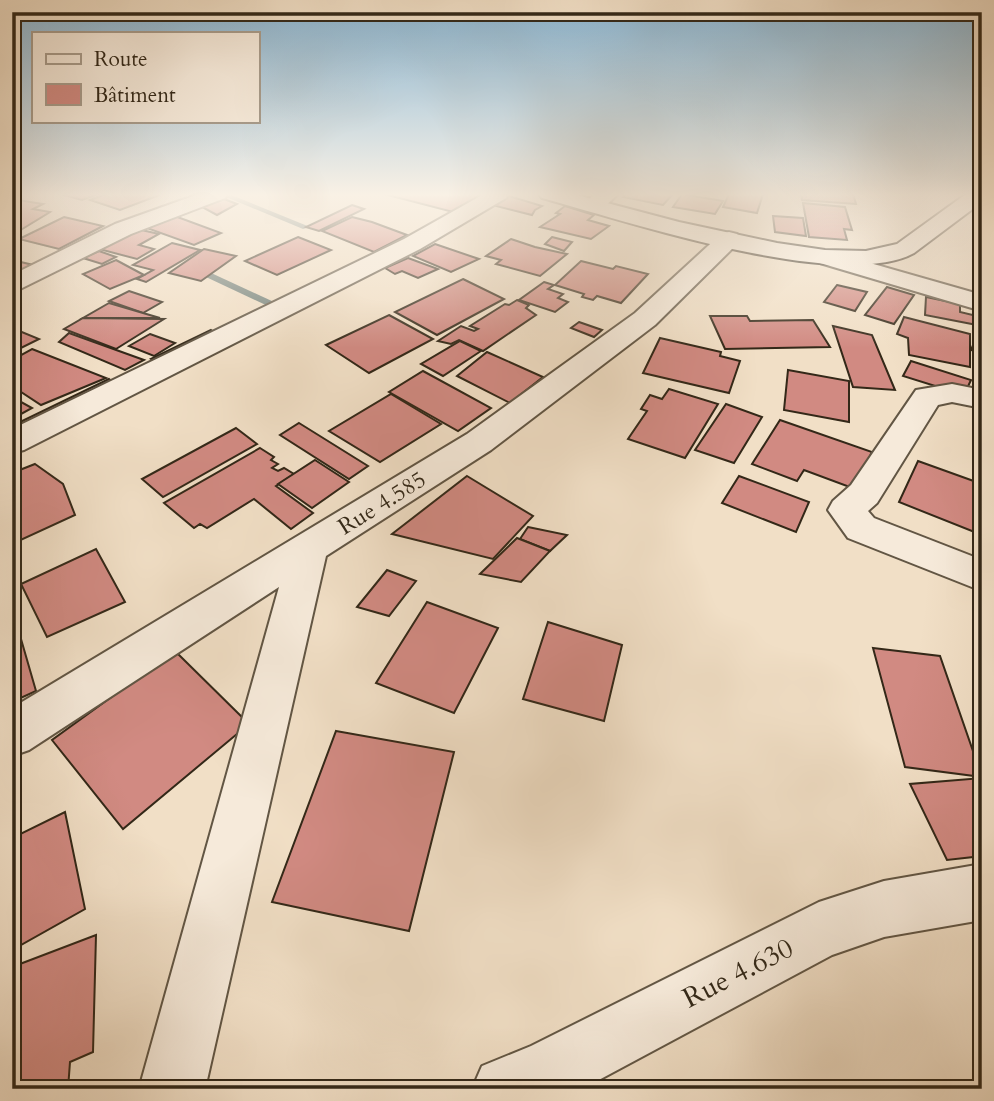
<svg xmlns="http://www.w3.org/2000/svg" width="994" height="1101" viewBox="0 0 994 1101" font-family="Cardo,serif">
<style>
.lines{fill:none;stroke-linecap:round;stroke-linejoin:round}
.stream{fill:#72807a;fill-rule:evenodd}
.building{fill:#d18a82;stroke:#332818;stroke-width:2}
.minor-casing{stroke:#625644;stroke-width:4}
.secondary-casing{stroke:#332818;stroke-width:4}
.minor{fill:#f6eada;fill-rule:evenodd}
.secondary{fill:#f6eada;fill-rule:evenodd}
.labels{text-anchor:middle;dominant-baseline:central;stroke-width:5;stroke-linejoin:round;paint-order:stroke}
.street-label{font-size:23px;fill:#332818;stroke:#f6eada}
.near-street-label{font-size:28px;fill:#332818;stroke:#f6eada}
</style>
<rect width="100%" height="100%" fill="#f1dfc6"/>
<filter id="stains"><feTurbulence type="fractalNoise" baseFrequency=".00286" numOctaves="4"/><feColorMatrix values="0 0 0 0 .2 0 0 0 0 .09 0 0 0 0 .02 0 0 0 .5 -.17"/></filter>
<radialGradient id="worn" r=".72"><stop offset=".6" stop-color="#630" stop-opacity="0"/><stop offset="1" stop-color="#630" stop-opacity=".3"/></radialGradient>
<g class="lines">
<!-- stream -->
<g class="stream">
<path d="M219,194H229L310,227L303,229Z"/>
<path d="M209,272L274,302L276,304L268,306L206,277L205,275Z"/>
</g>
</g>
<!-- building -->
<g class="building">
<path d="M67,194H98L82,200L64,195Z"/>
<path d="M106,194H162L120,210L90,200Z"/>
<path d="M384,194H482L453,212Z"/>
<path d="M626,194H673L663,205L623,197Z"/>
<path d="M682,194L723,201L715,214L673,207Z"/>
<path d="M729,194H763L757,213L723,207Z"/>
<path d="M801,194H853L856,204L802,200Z"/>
<path d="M509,196L542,206L535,210L532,215L492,205Z"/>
<path d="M12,199L43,204L33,209L50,212L19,231L12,230Z"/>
<path d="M224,199L237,204L217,215L202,207Z"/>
<path d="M803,203L845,207L852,230L844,229L847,240L809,237Z"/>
<path d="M352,205L364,209L319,231L306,227Z"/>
<path d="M565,206L594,215L588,220L609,226L591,239L540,227L560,214L556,213Z"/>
<path d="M172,215L221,233L194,245L144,227Z"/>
<path d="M773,216L803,218L806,236L775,232Z"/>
<path d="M64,217L103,226L59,249L19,239Z"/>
<path d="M352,217L372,222L407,235L374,252L322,231Z"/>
<path d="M137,229L159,234L139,245L154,249L137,259L99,249Z"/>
<path d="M298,237L331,250L277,275L245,261Z"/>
<path d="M552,237L572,242L564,251L545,244Z"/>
<path d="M511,239L535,247L567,254L540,276L496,264L501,260L486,256Z"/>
<path d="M172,243L200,250L146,282L137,279L153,270L133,265Z"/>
<path d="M435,244L479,259L451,272L413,256Z"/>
<path d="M204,249L236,256L201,281L169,273Z"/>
<path d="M99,251L116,257L102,264L83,258Z"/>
<path d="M408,258L438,269L418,278L402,271L395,274L385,268Z"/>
<path d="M12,260L42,267L24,277L13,274Z"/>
<path d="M116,260L144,275L110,289L83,274Z"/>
<path d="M581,261L613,269L616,266L648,274L621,303L597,296L593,300L582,297L584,294L555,285Z"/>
<path d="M463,279L504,299L437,335L395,312Z"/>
<path d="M544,282L554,285L548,289L563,294L558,298L568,302L555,312L519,300Z"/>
<path d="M837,285L867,292L855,311L824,302Z"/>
<path d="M887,287L914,295L894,324L865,315Z"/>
<path d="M129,291L162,302L143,313L109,301Z"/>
<path d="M926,297L960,304V312L977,316V325L925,315Z"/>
<path d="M517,300L529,305L526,308L536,315L483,351L459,340L451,344L438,341L461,326L474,331L478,329L470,326L505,304L509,305Z"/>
<path d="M109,303L160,318H83Z"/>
<path d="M389,315L433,339L369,373L326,345Z"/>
<path d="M710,316H747L750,321L813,320L830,347L725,349Z"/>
<path d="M904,317L970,334V367L909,355L908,338L897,334Z"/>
<path d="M83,318L164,319L116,349L64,329Z"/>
<path d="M579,322L602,330L594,337L571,328Z"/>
<path d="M982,324V354L971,350Z"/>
<path d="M833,326L872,335L895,390L853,387Z"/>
<path d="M12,328L39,339L15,351L12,350Z"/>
<path d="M211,330L223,337L163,367L151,359Z"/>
<path d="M69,333L144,360L125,370L59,342Z"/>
<path d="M150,334L175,343L154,356L129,346Z"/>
<path d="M660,338L721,352L720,356L740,361L729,393L643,373Z"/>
<path d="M460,341L481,351L443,376L421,364Z"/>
<path d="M32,349L106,378L41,405L12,386V360Z"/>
<path d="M487,352L543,377L510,403L457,376Z"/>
<path d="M911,361L971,380L964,395L903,376Z"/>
<path d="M788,370L849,381V422L784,410Z"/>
<path d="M423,371L491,408L458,431L389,392Z"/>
<path d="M109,379L121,388L12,441V426Z"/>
<path d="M669,389L718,404L685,458L628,439L647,411L641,409L650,395L662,399Z"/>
<path d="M391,394L441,424L380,462L329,431Z"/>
<path d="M12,397L32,408L12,419Z"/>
<path d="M726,404L762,417L734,463L695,450Z"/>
<path d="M780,420L872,452L855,489L804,470L797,481L752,464Z"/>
<path d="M299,423L368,466L349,479L280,435Z"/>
<path d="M236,428L257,444L163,497L142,479Z"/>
<path d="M260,448L274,457L271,460L278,464L272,468L278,471L284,468L294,474L276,486L313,513L291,529L254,499L207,528L200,524L194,528L164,503Z"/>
<path d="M315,460L349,482L312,508L278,484Z"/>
<path d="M918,461L982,484V535L899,502Z"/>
<path d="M35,464L63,484L75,515L12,544V473Z"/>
<path d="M467,476L533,516L493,559L392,534Z"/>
<path d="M739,476L809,502L796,532L722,503Z"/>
<path d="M528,527L567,535L550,551L520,539Z"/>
<path d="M517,538L550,551L521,582L480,574Z"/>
<path d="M96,549L125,602L47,637L21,584Z"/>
<path d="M387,570L416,581L389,616L357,607Z"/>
<path d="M427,602L498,628L454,713L376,683Z"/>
<path d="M548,622L622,645L604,721L523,699Z"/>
<path d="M21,639L36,691L12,702V643Z"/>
<path d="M873,648L940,656L982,777L905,767Z"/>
<path d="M175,651L249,724L123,829L52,740Z"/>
<path d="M336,731L454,752L409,931L272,902Z"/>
<path d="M982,778V856L947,860L910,784Z"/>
<path d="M65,812L85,909L12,950V838Z"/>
<path d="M96,935L93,1052L70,1062L68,1089H12V967Z"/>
</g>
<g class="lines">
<defs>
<g id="minor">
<path d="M199,194H228L225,198L131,234L12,293V275L115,224Z"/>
<path d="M484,194H509L506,198L420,249L24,450L12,453V429L404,239Z"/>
<path d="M595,194H618L601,210H585L582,205Z"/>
<path d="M729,232L737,234L740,239L737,244L655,325L491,450L326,556L205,1089H139L279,587L29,750L12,756V708L467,434L635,313L721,234Z"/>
<path d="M828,251L982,295V311L820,263L816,258L820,253Z"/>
<path d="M952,384L982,390V408L952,402L938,405L877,503L868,511L874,518L982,560V591L848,538L828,510L833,501L851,485L916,390Z"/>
<path d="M982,864V920L884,937L832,955L582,1089H472L482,1066L531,1046L819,902L884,881Z"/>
</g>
<path id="secondary" d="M539,194H573L679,222L777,243L825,250L866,251L897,244L966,194H982V202L914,253C841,293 623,220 542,198Z"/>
</defs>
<!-- minor casing -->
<use href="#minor" class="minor-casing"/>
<!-- secondary casing -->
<use href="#secondary" class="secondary-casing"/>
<!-- minor -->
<use href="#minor" class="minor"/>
<!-- secondary -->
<use href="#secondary" class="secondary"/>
</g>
<!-- sky -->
<linearGradient id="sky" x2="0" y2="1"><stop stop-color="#89b7d6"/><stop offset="0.56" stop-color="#f9f1e5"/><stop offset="1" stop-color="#f9f1e5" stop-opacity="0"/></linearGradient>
<rect width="994" height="348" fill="url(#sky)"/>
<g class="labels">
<!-- street labels -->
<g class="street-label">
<text transform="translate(382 503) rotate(-32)">Rue 4.585</text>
</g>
<!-- near-street labels -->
<g class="near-street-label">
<text transform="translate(738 973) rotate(-27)">Rue 4.630</text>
</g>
</g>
<!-- margin -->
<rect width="994" height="1101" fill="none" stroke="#f1dfc6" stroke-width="42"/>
<rect x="14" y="14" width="966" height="1073" fill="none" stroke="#332818" stroke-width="3.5"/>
<rect x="21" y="21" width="952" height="1059" fill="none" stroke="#332818" stroke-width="2"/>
<!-- legend -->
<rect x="32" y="32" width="228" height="91" fill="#f6eada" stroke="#a89c8c" stroke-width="2"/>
<rect x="46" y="54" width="35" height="10" fill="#f6eada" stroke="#a89c8c" stroke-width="2"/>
<text x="94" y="66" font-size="21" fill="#332818">Route</text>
<rect x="46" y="84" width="35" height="21" fill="#d18a82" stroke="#a89c8c" stroke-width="2"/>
<text x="94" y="102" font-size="21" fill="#332818">Bâtiment</text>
<rect width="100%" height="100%" filter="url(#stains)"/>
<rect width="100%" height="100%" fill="url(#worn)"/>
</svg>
